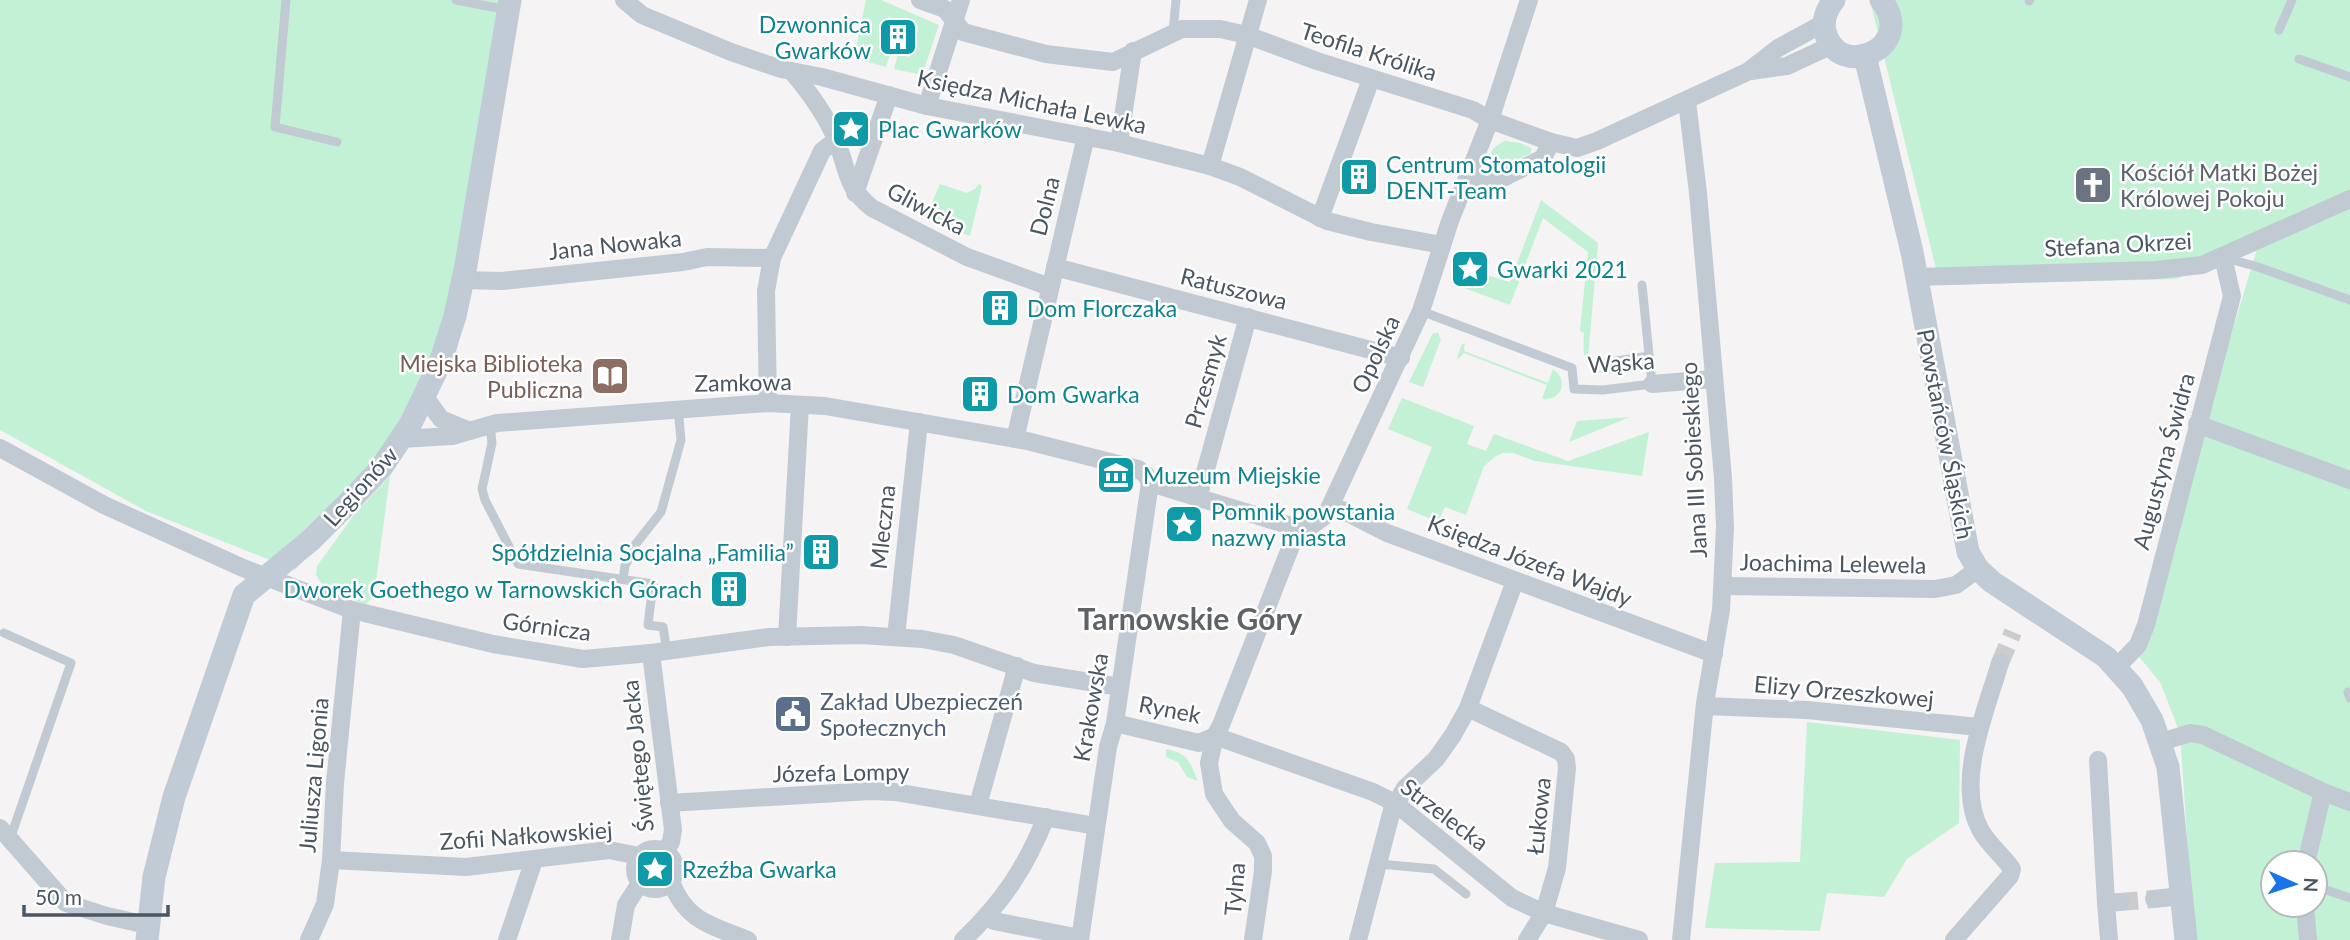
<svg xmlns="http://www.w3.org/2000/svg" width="2350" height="940" viewBox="0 0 2350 940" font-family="Lato,sans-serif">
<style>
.green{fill:#c3f1d5;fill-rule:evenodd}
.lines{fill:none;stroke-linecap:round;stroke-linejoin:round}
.street-tunnel{stroke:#caccce;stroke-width:18;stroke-dasharray:18 9;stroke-linecap:butt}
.lane{stroke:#c1cad2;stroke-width:9}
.street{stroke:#c1cad2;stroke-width:18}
.secondary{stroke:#c1cbd6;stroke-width:23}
.labels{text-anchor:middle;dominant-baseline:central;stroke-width:5;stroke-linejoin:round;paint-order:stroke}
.culture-label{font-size:23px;fill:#0d838f;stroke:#fff;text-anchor:start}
.street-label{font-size:23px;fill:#4a5661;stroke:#fff}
.worship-label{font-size:23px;fill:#5b616d;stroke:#fff;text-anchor:start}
.education-label{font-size:23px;fill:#785e54;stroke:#fff;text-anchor:end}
.service-label{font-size:23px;fill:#4e5e75;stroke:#fff;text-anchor:start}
.district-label{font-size:30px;font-weight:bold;fill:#5f6368;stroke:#fff}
</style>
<rect width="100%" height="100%" fill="#f5f3f3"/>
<!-- green -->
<g class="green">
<path d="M0,0H518L477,247L454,363L392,465L295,570L146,511L0,430Z"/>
<path d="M866,0H881L939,25L922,75L894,69L898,54L909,57L918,27L888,17L878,48L891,51L886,67L854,58Z"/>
<path d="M1870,0H2350V940H2194L2180,733L2160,682L2135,652L2258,246L2176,279L1940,285ZM2273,863H2315V905H2273Z"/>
<path d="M1505,141L1520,143L1531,148V153L1499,168L1495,167C1484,156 1493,146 1505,141Z"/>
<path d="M940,184L967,193L975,189L979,184L982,186L970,236L925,219Z"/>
<path d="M1541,200L1598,243L1588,358L1592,369L1596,371L1637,365L1638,372C1600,375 1580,380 1584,333L1580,331L1588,252L1543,218L1510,305L1451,283L1457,266L1510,282Z"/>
<path d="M1433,333H1438L1441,339L1423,387L1409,382Z"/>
<path d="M1465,343L1464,351L1548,383L1553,369C1570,381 1561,401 1542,399L1547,385L1464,353L1458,359L1457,357L1462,344Z"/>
<path d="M1402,398L1474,426L1467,444L1486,451L1494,434L1568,461L1649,432L1642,476L1535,461L1513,453H1503L1496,456L1484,466L1466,515L1445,507L1438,522L1407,509L1432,447L1388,429Z"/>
<path d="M1630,417L1569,442L1577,421Z"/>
<path d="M390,476L374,596L366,604C345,598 327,594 316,575L317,566L354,515Z"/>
<path d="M1807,722L1960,740L1959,823L1907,859L1884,897L1827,893L1820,931L1705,928L1715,863L1800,862Z"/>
<path d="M1166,749C1189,754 1189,761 1198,781L1187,777L1178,762L1166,757Z"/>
</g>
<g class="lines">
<!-- street-tunnel -->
<g class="street-tunnel">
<path d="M2000,663L2013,632"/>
<path d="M2120,902L2154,899"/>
</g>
<!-- lane -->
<g class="lane">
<path d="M286,0L275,127L337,142"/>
<path d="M456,0L508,10"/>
<path d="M2029,1L2030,0"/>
<path d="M2279,30L2292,0"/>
<path d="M1173,32L1176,0"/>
<path d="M2299,59L2350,77"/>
<path d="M2225,258L2255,266L2350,300"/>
<path d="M1421,311L1572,368L1574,389L1603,390L1652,384L1642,285"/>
<path d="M1596,364L1649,356"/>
<path d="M490,424L492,443L482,489L485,500L518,564L653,584L648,625L663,627L667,651"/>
<path d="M623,579L625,566L635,545L661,512L681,440L678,408"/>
<path d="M4,633L71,663L10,839"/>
<path d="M2348,692L2350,698"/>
<path d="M1379,864L1434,869L1466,894"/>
<path d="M2315,886L2350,898"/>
</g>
<!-- street -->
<g class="street">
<path d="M624,0L642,15L731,52L781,69L822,77L927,106L1119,143L1210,166L1240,177L1327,221L1371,232L1442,245"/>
<path d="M920,0L945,9L963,32L1046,54L1113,62L1182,29H1220L1247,35L1317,61L1473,110L1490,120L1529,0"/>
<path d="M1751,71L1787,66L1832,45"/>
<path d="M793,73C810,93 824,112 835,137C848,167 844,186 872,208L967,257L1050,287"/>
<path d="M927,106L961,0"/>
<path d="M1551,142L1577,148L1597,141L1747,72L1778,48L1824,23"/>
<path d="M1119,143L1133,51"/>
<path d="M1210,166L1258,0"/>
<path d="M855,193L889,95"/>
<path d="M1320,218L1371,79"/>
<path d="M1055,267L1401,358"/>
<path d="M1916,277L2156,270L2202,265L2350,199"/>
<path d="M463,280L502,281L683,262L707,257L772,258"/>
<path d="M1652,384L1713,379"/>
<path d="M425,397L441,419L470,431"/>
<path d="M768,403L766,291L772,258L822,151L836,140"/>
<path d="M2197,424L2350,480"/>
<path d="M401,439L452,436L497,423L768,403L825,406L1027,441L1138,469L1146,475L1150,483"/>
<path d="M1015,439L1086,136"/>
<path d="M0,448L104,505L243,568L352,610L493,644L583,659L651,653L769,637L861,635L922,639L954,645L1034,673L1120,687"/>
<path d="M1150,483L1298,528L1311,526L1326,515L1421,311L1450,221L1490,120L1551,142L1543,158L1503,178L1487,183L1468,179"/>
<path d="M1198,498L1248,317"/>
<path d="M1332,505L1387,533L1714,654"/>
<path d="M1723,586L1935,589L1956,585L1978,569"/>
<path d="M787,637L800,405"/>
<path d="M896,637L919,422"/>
<path d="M651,653L673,830L671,842L665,851"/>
<path d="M2116,668L2138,645L2146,625L2232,296L2223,257"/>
<path d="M1705,706L1807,710L1979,727"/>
<path d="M1468,708L1561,752L1566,759L1567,768L1557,868L1544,913L1527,940"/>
<path d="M1115,723L1199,743L1215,736L1221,725L1298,528"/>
<path d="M1215,736L1373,792L1395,803L1512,898L1544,913L1639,940"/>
<path d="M1215,736L1209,763L1214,794L1232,821L1257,843L1263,856V871L1253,940"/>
<path d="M2161,742L2190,733L2203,735L2323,792L2350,802"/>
<path d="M2098,760L2106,903L2120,902"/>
<path d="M669,803L871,791L895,792L1096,826"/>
<path d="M978,805L1017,666"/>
<path d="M0,828L66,903L107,916L147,925"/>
<circle cx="655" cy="869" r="20"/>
<path d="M331,860L466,867L609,850L639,856"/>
<path d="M2306,863L2323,792"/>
<path d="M671,882C687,922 711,925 748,940"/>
<path d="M2154,899L2181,896"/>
<path d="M2106,903L2109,940"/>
<path d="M2305,905L2308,940"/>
<path d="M994,921L1080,938"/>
<path d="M309,940L325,904L331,860L335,783L352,610"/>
<path d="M507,940L534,860"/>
<path d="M620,940L626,905L640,883"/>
<path d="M963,940C1003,902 1026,867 1046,817"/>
<path d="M1080,940L1108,747L1115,723L1150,483"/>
<path d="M1358,940L1392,810L1405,788L1436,759L1453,735L1468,708L1515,581"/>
<path d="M1681,940L1705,703L1721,610L1725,527L1723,478L1698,193L1687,101"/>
<path d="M1954,940L2010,876L2012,869C2003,856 1989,845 1981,831C1954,783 1986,711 2000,663"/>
</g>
<!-- secondary -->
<g class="secondary">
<path d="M1834,0C1827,9 1822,19 1825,31C1837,83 1919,47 1881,0"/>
<path d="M1865,56L1912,252L1968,552L1978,569L1992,582L2106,657L2132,686L2152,720L2168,767L2186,940"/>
<path d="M147,940L154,877L174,797L244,595L311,540L353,498L381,468L410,425L440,363L455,316L466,265L510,0"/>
</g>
</g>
<!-- icons -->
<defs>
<symbol id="building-square" viewBox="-11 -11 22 22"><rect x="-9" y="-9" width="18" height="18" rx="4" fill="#0f9aa8" stroke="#fff"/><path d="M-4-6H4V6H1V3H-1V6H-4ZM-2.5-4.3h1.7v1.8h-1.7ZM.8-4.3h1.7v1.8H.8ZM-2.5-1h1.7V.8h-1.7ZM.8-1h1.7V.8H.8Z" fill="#fff"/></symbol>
<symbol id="sight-square" viewBox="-11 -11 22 22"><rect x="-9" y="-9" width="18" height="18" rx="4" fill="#0f9aa8" stroke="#fff"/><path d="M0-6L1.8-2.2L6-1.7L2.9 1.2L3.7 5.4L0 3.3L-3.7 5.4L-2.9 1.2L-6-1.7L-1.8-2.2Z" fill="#fff"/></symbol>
<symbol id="church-square" viewBox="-11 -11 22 22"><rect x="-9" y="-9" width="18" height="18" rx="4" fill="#6b7280" stroke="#fff"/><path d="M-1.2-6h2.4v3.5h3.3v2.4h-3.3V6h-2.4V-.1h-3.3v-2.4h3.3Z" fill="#fff"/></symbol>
<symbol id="library-square" viewBox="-11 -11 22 22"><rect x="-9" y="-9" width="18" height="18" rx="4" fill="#8d6e63" stroke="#fff"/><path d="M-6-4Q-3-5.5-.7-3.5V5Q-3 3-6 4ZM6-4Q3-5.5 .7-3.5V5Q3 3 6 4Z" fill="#fff"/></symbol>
<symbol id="museum-square" viewBox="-11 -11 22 22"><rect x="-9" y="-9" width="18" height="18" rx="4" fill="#0f9aa8" stroke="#fff"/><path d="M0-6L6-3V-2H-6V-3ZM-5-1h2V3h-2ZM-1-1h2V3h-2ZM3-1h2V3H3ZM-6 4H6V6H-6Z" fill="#fff"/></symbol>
<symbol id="civic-square" viewBox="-11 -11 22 22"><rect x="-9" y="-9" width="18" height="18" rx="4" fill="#5c6f8a" stroke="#fff"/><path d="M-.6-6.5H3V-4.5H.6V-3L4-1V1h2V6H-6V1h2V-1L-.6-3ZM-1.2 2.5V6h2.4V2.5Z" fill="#fff"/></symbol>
</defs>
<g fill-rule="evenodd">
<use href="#building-square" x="876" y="15" width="44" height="44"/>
<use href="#sight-square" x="829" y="107" width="44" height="44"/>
<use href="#building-square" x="1337" y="155" width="44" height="44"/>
<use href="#church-square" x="2071" y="163" width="44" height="44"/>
<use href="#sight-square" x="1448" y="247" width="44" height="44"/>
<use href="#building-square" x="978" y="286" width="44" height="44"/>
<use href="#library-square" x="588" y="354" width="44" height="44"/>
<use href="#building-square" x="958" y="372" width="44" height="44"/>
<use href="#museum-square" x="1094" y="453" width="44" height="44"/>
<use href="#sight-square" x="1162" y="502" width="44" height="44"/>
<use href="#building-square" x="799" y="530" width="44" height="44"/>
<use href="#building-square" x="707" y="567" width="44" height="44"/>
<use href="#civic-square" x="771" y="692" width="44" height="44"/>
<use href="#sight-square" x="633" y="847" width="44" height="44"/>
</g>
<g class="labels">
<!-- culture labels -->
<g class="culture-label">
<text x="871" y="24" text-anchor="end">Dzwonnica<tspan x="871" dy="26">Gwarków</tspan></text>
<text x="878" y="129">Plac Gwarków</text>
<text x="1386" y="164">Centrum Stomatologii<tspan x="1386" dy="26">DENT-Team</tspan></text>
<text x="1497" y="269">Gwarki 2021</text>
<text x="1027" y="308">Dom Florczaka</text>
<text x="1007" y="394">Dom Gwarka</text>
<text x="1143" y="475">Muzeum Miejskie</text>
<text x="1211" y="511">Pomnik powstania<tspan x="1211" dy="26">nazwy miasta</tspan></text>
<text x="794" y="552" text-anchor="end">Spółdzielnia Socjalna „Familia”</text>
<text x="702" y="589" text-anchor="end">Dworek Goethego w Tarnowskich Górach</text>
<text x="682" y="869">Rzeźba Gwarka</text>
</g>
<!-- street labels -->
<g class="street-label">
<text transform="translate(1369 51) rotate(18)">Teofila Królika</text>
<text transform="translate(1032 101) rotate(12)">Księdza Michała Lewka</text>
<text transform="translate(1044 206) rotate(-76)">Dolna</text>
<text transform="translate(927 208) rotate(28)">Gliwicka</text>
<text transform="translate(615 244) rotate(-6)">Jana Nowaka</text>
<text transform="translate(2118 244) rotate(-3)">Stefana Okrzei</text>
<text transform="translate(1234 288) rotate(14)">Ratuszowa</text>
<text transform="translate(1375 354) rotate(-65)">Opolska</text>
<text transform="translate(1621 362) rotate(-4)">Wąska</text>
<text transform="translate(1205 381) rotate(-74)">Przesmyk</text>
<text transform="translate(743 382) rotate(-1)">Zamkowa</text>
<text transform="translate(1946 434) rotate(79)">Powstańców Śląskich</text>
<text transform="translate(1693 460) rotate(-93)">Jana III Sobieskiego</text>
<text transform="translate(2163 461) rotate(-75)">Augustyna Świdra</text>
<text transform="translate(360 486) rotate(-48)">Legionów</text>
<text transform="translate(882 527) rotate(-84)">Mleczna</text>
<text transform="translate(1530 560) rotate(21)">Księdza Józefa Wajdy</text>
<text transform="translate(1833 563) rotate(1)">Joachima Lelewela</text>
<text transform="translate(547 626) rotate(8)">Górnicza</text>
<text transform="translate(1844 691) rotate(5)">Elizy Orzeszkowej</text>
<text transform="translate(1090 707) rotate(-80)">Krakowska</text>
<text transform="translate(1170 709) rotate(11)">Rynek</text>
<text transform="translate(637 756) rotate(-96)">Świętego Jacka</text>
<text transform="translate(841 772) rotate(-1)">Józefa Lompy</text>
<text transform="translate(313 775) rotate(-85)">Juliusza Ligonia</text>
<text transform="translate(1445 814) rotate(37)">Strzelecka</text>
<text transform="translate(1538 816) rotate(-84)">Łukowa</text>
<text transform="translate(526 835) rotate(-4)">Zofii Nałkowskiej</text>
<text transform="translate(1234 889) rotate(-85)">Tylna</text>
</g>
<!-- worship labels -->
<g class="worship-label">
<text x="2120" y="172">Kościół Matki Bożej<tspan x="2120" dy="26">Królowej Pokoju</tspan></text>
</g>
<!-- education labels -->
<g class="education-label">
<text x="583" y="363">Miejska Biblioteka<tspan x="583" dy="26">Publiczna</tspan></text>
</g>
<!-- service labels -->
<g class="service-label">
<text x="820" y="701">Zakład Ubezpieczeń<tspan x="820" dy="26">Społecznych</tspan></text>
</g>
<!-- district labels -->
<g class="district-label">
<text x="1190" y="618">Tarnowskie Góry</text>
</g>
</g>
<!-- north arrow -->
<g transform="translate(2294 884) rotate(93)"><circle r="33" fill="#ffffff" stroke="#b7bbc0" stroke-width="2"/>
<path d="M0-5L12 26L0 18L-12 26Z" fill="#1a73e8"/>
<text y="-10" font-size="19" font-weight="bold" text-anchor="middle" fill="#4a5661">N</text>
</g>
<!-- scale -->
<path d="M24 905v10h144v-10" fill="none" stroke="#4a5661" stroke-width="3.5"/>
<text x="35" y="905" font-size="21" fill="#4a5661" stroke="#ffffff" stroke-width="5" paint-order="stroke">50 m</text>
</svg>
